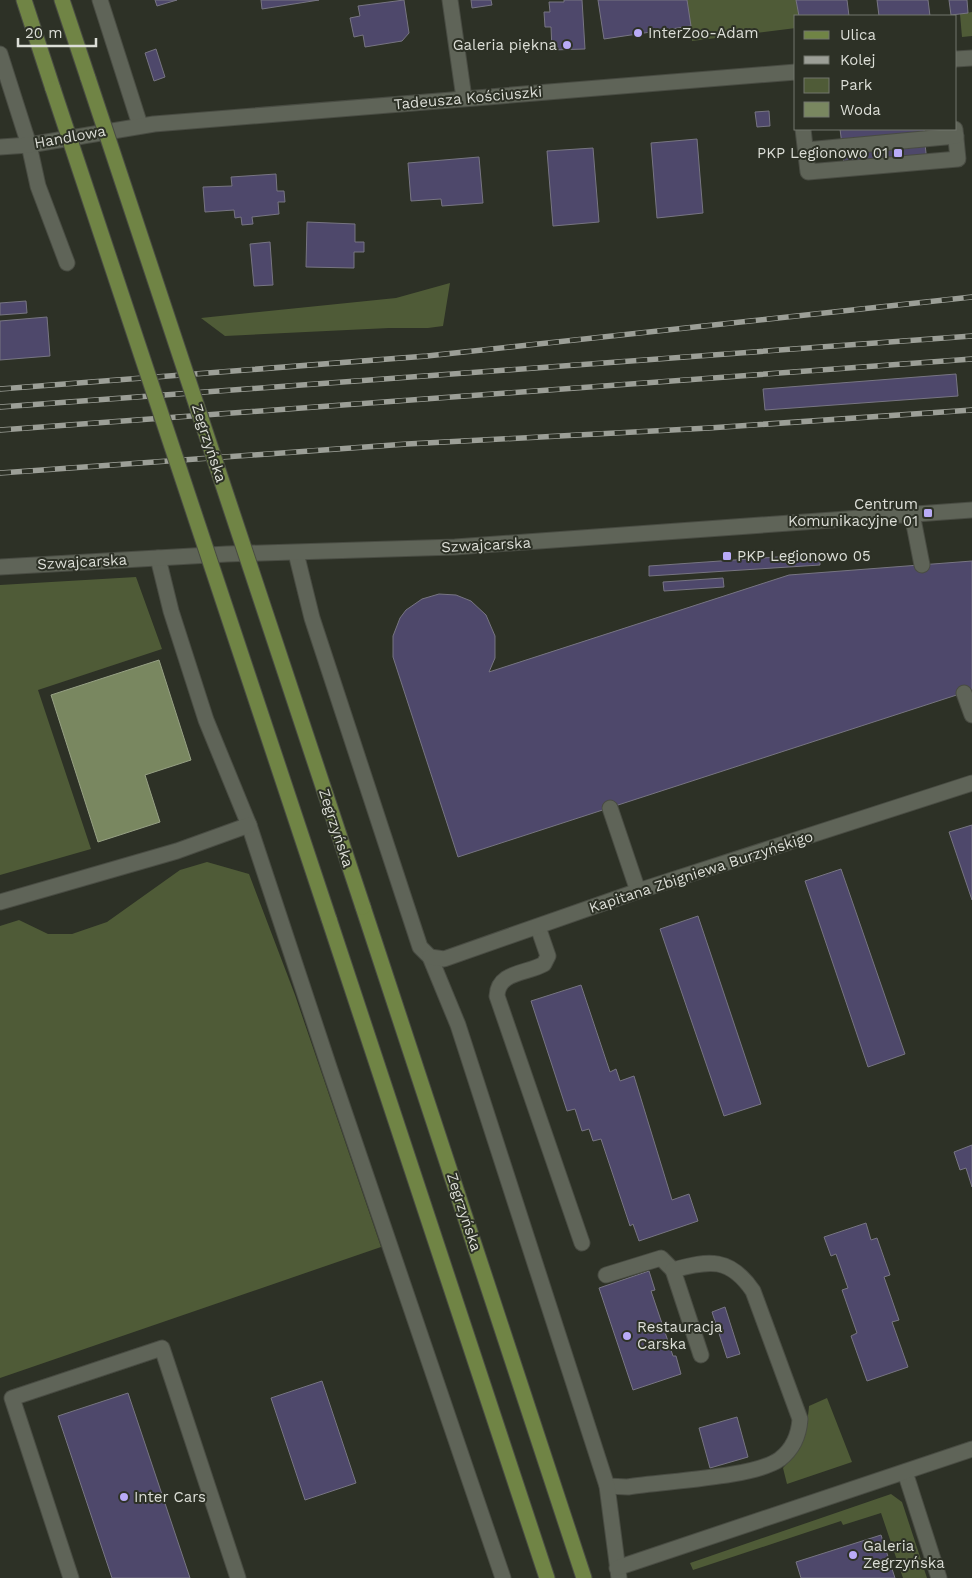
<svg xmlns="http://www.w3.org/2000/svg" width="972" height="1578" viewBox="0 0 972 1578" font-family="'Work Sans',sans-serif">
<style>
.green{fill:#4f5b37}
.water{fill:#798760;stroke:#97a184}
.building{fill:#4e486b;stroke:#777582}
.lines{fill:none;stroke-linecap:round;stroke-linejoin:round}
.lane-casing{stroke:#494c43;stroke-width:17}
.street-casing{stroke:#494c43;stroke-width:17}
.primary-casing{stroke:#494c43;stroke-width:17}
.lane{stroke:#5f6458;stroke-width:15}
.street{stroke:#5f6458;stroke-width:15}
.primary{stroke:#708445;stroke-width:15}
.rail-casing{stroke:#9c9f97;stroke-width:5.5}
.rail{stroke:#2d3126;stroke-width:4;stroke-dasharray:11;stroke-linecap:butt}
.primary-bridge-casing{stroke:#494c43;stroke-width:17;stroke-linecap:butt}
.primary-bridge{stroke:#708445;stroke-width:15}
.poi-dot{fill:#b9abf7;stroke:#2d3126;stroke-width:2}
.labels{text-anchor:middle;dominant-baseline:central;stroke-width:4;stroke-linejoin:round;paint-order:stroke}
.poi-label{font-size:15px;fill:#dcded7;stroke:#2d3126;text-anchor:start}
.street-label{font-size:15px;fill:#dcded7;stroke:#2d3126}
</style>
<rect width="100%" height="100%" fill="#2d3126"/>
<!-- green -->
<g class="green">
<path d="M687,0H796L799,16H796V28L692,41Z"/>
<path d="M972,12V36L962,37L960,14Z"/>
<path d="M450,283L443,326L428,328H389L225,336L201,318L396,298Z"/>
<path d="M136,577L162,649L38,690L91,849L0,875V585Z"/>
<path d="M207,862L249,874L295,995L381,1247L0,1378V926L19,920L48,934H72L107,922L180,870Z"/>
<path d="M827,1398L852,1462L787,1484L783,1468C801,1449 807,1432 809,1406Z"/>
<path d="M891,1494L902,1502L904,1508L927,1578H903L881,1513L843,1525L841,1521L693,1570L690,1563Z"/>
</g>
<!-- water -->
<path class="water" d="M159,660L191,760L145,775L160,822L98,842L51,695Z"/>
<!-- building -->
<g class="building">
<path d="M155,0H177L157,6Z"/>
<path d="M261,0H319L262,9Z"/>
<path d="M404,0L409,33L402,41L365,47L363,35L354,37L350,18L360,16L358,6Z"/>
<path d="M471,0H491L492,5L472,8Z"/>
<path d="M564,0H582L585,49L552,50L551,27H545L544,12H550L549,2H564Z"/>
<path d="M598,0H687L691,26L604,39Z"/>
<path d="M796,0H847L849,16H799Z"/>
<path d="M877,0H928L930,16H879Z"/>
<path d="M949,0H967L968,13L951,15Z"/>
<path d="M156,49L165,77L154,81L145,53Z"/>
<path d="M769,111L770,126L757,127L755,112Z"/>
<path d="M840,129H924L925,137L842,145Z"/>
<path d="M697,139L703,213L657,218L651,143Z"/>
<path d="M925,144L927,162L844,169L843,152Z"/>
<path d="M593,148L599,222L553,226L547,151Z"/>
<path d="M479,157L483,203L442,206L441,199L411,201L408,163Z"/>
<path d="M276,174L277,191H284L285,202H278L279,214L252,217L253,224L242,225L241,217L235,218L234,210L205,212L203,187L232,186L231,177Z"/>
<path d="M307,222L355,224V242H364V252H354V268L306,267Z"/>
<path d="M270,242L273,285L254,286L250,244Z"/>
<path d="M26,301L27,313L0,315V303Z"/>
<path d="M47,317L50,356L0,360V321Z"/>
<path d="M956,374L958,396L765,410L763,389Z"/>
<path d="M820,554V565L649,576V566Z"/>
<path d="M972,561V690L458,857L393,657V636L400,618L406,610L422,599L439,594L456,595L471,601L486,615L495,636V658L489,672L789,575Z"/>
<path d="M723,578L724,587L664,591L663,582Z"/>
<path d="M972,825V900L949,832Z"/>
<path d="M841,869L905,1054L868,1067L805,881Z"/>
<path d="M698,916L761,1104L724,1116L660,929Z"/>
<path d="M581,985L610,1072L616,1069L620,1081L634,1076L672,1200L689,1194L698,1221L639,1241L633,1224L630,1226L601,1139L593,1141L589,1129L582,1131L575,1109L567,1111L531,1001Z"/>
<path d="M972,1145V1187L966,1168L960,1170L954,1152Z"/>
<path d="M866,1223L871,1240L877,1238L890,1275L884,1277L899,1320L892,1322L908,1367L867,1381L851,1336L857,1333L842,1290L848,1288L836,1254L831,1256L824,1237Z"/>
<path d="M649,1271L655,1290L651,1291L673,1356H676L681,1374L633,1390L599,1288Z"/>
<path d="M725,1307L740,1354L727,1358L712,1312Z"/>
<path d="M322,1381L356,1483L305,1500L271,1398Z"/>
<path d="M128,1393L190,1578H112L58,1416Z"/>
<path d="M737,1417L748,1457L710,1468L699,1428Z"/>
<path d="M881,1535L895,1578H801L796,1562Z"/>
</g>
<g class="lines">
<defs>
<g id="lane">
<path d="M803,129L808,172L958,159L955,129"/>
<path d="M29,145L38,186L67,263"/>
<path d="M806,150L956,136"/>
<path d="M912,514L922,565"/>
<path d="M964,693L972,715"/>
<path d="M610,808L638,891"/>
<path d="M538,927L548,956L544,964C527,974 498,971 497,996L582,1243"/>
<path d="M606,1275L661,1258L673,1270"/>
<path d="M607,1486L628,1487C663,1481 754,1478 780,1459C793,1449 799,1434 800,1419L753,1291C730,1257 709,1260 673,1270L701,1355"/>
<path d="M71,1578L12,1398L162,1348L238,1578"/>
</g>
<g id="street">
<path d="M100,0L140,125"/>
<path d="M450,0L464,98"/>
<path d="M0,54L29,145"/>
<path d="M956,59L972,58"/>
<path d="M0,147L29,145L154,124L796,72"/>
<path d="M296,553L312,618L420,947L430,957L458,1025L607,1486L619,1578"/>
<path d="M158,558L171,611L206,720L249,825L330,1070L503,1578"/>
<path d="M0,567L227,554L455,547L972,510"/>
<path d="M0,902L177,851L249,825"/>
<path d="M430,957L444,959L638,891L972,783"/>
<path d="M905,1472L939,1578"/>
<path d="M617,1568L972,1449"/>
</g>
<g id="primary">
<path d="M24,0L53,89"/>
<path d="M62,0L88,78"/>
<path d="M363,907L584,1578"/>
<path d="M329,919L547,1578"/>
</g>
</defs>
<!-- lane casing -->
<use href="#lane" class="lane-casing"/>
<!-- street casing -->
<use href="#street" class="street-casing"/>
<!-- primary casing -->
<use href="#primary" class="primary-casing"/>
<!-- lane -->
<use href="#lane" class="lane"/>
<!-- street -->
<use href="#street" class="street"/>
<!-- primary -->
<use href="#primary" class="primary"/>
<defs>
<g id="rail">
<path d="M0,389L427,356L972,297"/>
<path d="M0,407L972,336"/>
<path d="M0,430L972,359"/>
<path d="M0,473L407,444L709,428L972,410"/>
</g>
</defs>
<!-- rail casing -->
<use href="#rail" class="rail-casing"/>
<!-- rail -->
<use href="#rail" class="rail"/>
<defs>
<g id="primary-bridge">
<path d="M88,78L363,907"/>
<path d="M53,89L329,919"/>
</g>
</defs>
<!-- primary-bridge casing -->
<use href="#primary-bridge" class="primary-bridge-casing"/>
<!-- primary-bridge -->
<use href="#primary-bridge" class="primary-bridge"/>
</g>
<!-- markers -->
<g class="poi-dot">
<circle cx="638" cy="33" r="5"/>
<circle cx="567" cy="45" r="5"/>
<rect x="893" y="148" width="10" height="10" rx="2.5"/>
<rect x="923" y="508" width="10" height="10" rx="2.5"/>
<rect x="722" y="551" width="10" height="10" rx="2.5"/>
<circle cx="627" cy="1336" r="5"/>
<circle cx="124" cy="1497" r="5"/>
<circle cx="853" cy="1555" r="5"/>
</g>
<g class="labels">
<!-- poi labels -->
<g class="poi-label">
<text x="648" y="33">InterZoo-Adam</text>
<text x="557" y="45" text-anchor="end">Galeria piękna</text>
<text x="888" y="153" text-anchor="end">PKP Legionowo 01</text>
<text x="918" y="504" text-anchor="end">Centrum<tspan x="918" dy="17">Komunikacyjne 01</tspan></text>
<text x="737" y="556">PKP Legionowo 05</text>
<text x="637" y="1327">Restauracja<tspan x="637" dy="17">Carska</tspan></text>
<text x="134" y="1497">Inter Cars</text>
<text x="863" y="1546">Galeria<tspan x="863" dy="17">Zegrzyńska</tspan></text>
</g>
<!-- street labels -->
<g class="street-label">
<text transform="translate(468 98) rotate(-5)">Tadeusza Kościuszki</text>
<text transform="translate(70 137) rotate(-10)">Handlowa</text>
<text transform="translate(209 443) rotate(72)">Zegrzyńska</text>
<text transform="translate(486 545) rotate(-3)">Szwajcarska</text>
<text transform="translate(82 562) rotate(-3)">Szwajcarska</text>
<text transform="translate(336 828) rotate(72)">Zegrzyńska</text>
<text transform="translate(701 872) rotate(-18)">Kapitana Zbigniewa Burzyńskigo</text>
<text transform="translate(464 1212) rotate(72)">Zegrzyńska</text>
</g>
</g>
<!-- legend -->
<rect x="794" y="15" width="162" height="115" fill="#2d3126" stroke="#73766d"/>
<rect x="804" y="31" width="25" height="8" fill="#708445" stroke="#73766d"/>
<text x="840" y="40" font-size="15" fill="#dcded7">Ulica</text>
<rect x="804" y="56" width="25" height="8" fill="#9c9f97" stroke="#73766d"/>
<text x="840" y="65" font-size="15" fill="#dcded7">Kolej</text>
<rect x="804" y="78" width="25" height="15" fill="#4f5b37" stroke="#73766d"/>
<text x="840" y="90" font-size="15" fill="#dcded7">Park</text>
<rect x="804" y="102" width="25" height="15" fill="#798760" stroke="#73766d"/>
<text x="840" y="115" font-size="15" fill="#dcded7">Woda</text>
<!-- scale -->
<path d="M18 38v8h78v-8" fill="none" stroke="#dcded7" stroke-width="2.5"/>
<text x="25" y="38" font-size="15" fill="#dcded7" stroke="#2d3126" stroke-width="4" paint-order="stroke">20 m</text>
</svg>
